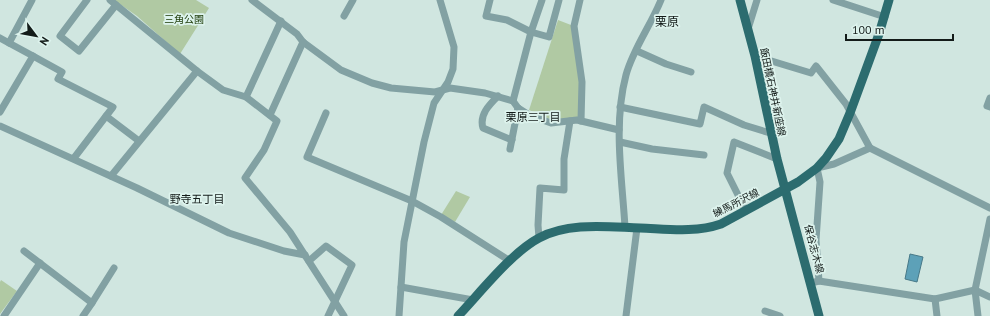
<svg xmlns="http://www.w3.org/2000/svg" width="990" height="316" viewBox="0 0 990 316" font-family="'PT Sans','Noto Sans JP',sans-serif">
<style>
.green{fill:#b0c9a3}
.water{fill:#5da1b8;stroke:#477988}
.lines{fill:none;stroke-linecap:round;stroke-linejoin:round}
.minor{stroke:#82a1a3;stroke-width:7}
.major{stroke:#2c6c6f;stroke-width:9}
.labels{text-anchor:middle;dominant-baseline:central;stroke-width:3.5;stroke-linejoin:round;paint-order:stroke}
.park-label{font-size:10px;fill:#173500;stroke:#ddf3ed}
.street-label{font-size:10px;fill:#131b19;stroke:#ddf3ed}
.neighbourhood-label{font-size:11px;fill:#131b19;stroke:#ddf3ed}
.quarter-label{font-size:12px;fill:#131b19;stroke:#ddf3ed}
</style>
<rect width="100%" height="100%" fill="#d0e6e0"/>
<!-- green -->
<g class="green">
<path d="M114,0H196L209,8L180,54L137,16Z"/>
<path d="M558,20L571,25L581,82L580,120H552L529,110Z"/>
<path d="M456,191L470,197L455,222L441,215Z"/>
<path d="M1,280L17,291L0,314V282Z"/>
</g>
<!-- water -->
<path class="water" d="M910,254L923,257L917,282L905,279Z"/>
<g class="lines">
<!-- minor -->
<g class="minor">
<path d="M87,0L60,36L79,51L116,5"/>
<path d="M110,0L197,71L223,90L246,97L277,121L264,150L245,178L290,232L344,316"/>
<path d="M252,0L297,34L303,42L341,70L372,83L391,88L435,92L450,88L485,93L513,101L518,108L529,115L551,123L577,120L619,130"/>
<path d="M490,0L486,16L507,20L531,32L549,37L559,0"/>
<path d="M580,0L574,26L582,82L581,121"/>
<path d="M833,0L885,17"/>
<path d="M344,16L353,0"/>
<path d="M748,29L757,0"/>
<path d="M0,38L9,43"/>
<path d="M637,51L666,64L691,72"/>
<path d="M33,56L62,72L58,79L113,107L74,158"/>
<path d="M755,56L811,73L816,66L846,104L870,148"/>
<path d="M498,96C489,105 479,115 483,128L512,140"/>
<path d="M246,97L281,21"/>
<path d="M990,98L987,106L990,107"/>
<path d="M513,101L531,32L542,0"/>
<path d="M620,107L700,124L704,107L744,125L770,133"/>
<path d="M0,112L33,56L9,43L32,0"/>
<path d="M326,113L307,157L412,201L441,217L510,261"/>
<path d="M270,115L303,42"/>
<path d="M106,116L139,141"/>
<path d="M0,126L137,188L229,233L284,251L305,255"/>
<path d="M620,142L652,149L704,155"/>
<path d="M510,149L518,108"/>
<path d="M111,176L197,71"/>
<path d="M746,211L727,173L734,142L777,159"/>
<path d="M625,227C622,177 613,124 626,75C633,49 651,25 661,0"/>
<path d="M539,238L538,225L540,188L564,190V159L570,121"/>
<path d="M24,251L92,303L83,316"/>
<path d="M309,261L326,246L352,265L328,316"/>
<path d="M819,281L816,240L820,182L817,168L834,164L870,148L990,208"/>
<path d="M815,282L819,281L935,299L975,290L990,297"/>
<path d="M401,287L473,300"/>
<path d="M935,299L937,316"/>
<path d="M92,303L114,268"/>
<path d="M765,311L780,316"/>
<path d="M4,316L40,263"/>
<path d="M399,316L404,242L424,142L434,103L448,82L453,69L454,47L440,0"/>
<path d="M626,316L637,228"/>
<path d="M978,316L975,290L990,219"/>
</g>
<!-- major -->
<g class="major">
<path d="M740,0L755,56L777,159L819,316"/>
<path d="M458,316C480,293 511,253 539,238C569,222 607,227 640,228C667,229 695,233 721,224L798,182L817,168L826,158L839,139L850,113L879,34L889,0"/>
</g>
</g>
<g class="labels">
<!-- park labels -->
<g class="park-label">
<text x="184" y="19">三角公園</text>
</g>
<!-- street labels -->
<g class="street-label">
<text transform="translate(773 92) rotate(78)">飯田橋石神井新座線</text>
<text transform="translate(736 203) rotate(-27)">練馬所沢線</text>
<text transform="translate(814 249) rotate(75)">保谷志木線</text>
</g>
<!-- neighbourhood labels -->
<g class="neighbourhood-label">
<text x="533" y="117">栗原三丁目</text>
<text x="197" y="199">野寺五丁目</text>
</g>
<!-- quarter labels -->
<g class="quarter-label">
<text x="667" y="21">栗原</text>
</g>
</g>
<!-- north arrow -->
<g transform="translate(36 36) rotate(122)" stroke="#ddf3ed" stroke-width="3" paint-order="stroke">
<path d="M0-3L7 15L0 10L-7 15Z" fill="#131b19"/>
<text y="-6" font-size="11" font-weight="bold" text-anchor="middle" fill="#131b19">N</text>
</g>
<!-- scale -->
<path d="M846 34v6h107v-6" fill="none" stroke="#131b19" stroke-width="2"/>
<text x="852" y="34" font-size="12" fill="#131b19" stroke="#ddf3ed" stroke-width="3" paint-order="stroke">100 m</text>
</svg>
